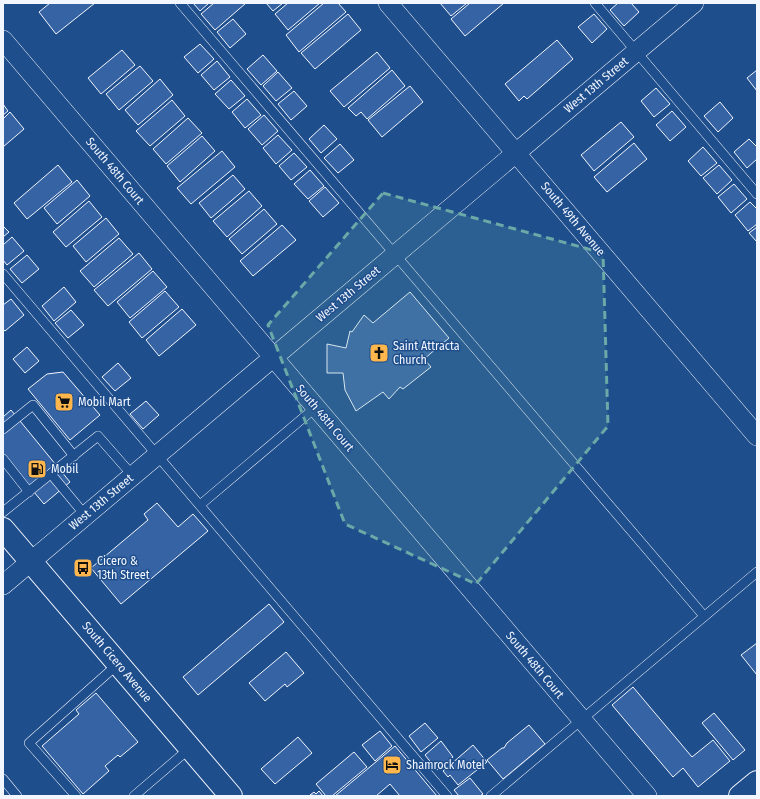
<svg xmlns="http://www.w3.org/2000/svg" width="760" height="799" viewBox="0 0 760 799" font-family="'Fira Sans Condensed',sans-serif">
<style>
.building{fill:#3563a3;stroke:#f2f6ff}
.lines{fill:none;stroke-linecap:round;stroke-linejoin:round}
.service-casing{stroke:#f2f6ff;stroke-width:10}
.minor-casing{stroke:#f2f6ff;stroke-width:20}
.secondary-casing{stroke:#f2f6ff;stroke-width:24}
.primary-casing{stroke:#f2f6ff;stroke-width:24}
.service{stroke:#1f4e8c;stroke-width:9}
.minor{stroke:#1f4e8c;stroke-width:19}
.secondary{stroke:#1f4e8c;stroke-width:22}
.primary{stroke:#1f4e8c;stroke-width:22}
.marked{fill:#6aa9a8;fill-opacity:0.2;stroke:#6aa9a8;stroke-width:3;stroke-dasharray:8 5;stroke-linejoin:round}
.labels{text-anchor:middle;dominant-baseline:central;stroke-width:3;stroke-linejoin:round;paint-order:stroke}
.street-label{font-size:12px;fill:#f2f6ff;stroke:#1f4e8c}
.poi-label{font-size:12px;fill:#f2f6ff;stroke:#1f4e8c;text-anchor:start}
</style>
<rect width="100%" height="100%" fill="#1f4e8c"/>
<!-- building -->
<g class="building">
<path d="M50,3H95L56,34L39,12Z"/>
<path d="M193,3H209L200,11Z"/>
<path d="M214,3H246L215,30L201,14Z"/>
<path d="M266,3H283L273,11Z"/>
<path d="M288,3H320L288,30L275,14Z"/>
<path d="M324,3H338L346,12L299,52L286,35Z"/>
<path d="M440,3H467L451,16Z"/>
<path d="M470,3H504L465,36L451,19Z"/>
<path d="M618,3H631L639,12L624,26L610,10Z"/>
<path d="M348,14L361,30L315,69L301,53Z"/>
<path d="M594,14L607,29L592,43L578,27Z"/>
<path d="M233,19L246,34L230,48L217,32Z"/>
<path d="M557,40L573,59L527,99L524,96L519,101L505,84Z"/>
<path d="M200,44L214,59L198,73L184,57Z"/>
<path d="M122,50L135,65L101,94L88,78Z"/>
<path d="M377,52L390,68L344,107L330,91Z"/>
<path d="M263,55L277,71L261,85L247,69Z"/>
<path d="M217,61L230,77L214,90L201,75Z"/>
<path d="M140,66L153,81L119,110L106,94Z"/>
<path d="M392,70L405,86L367,119L361,112L356,116L348,108Z"/>
<path d="M757,70V91L747,78Z"/>
<path d="M278,72L292,88L276,101L263,86Z"/>
<path d="M160,79L173,95L138,125L125,110Z"/>
<path d="M231,80L245,96L229,109L215,94Z"/>
<path d="M410,86L423,102L382,137L368,120Z"/>
<path d="M656,88L670,104L654,117L641,101Z"/>
<path d="M294,91L307,106L291,120L278,104Z"/>
<path d="M247,99L261,115L245,128L232,112Z"/>
<path d="M172,100L185,116L150,146L136,131Z"/>
<path d="M720,102L733,118L718,132L704,116Z"/>
<path d="M3,104L8,111L3,115Z"/>
<path d="M672,111L686,127L670,141L656,125Z"/>
<path d="M10,112L24,129L3,147V119Z"/>
<path d="M264,115L278,131L262,145L248,129Z"/>
<path d="M188,118L202,133L166,164L153,149Z"/>
<path d="M621,122L634,137L594,171L581,155Z"/>
<path d="M324,125L337,139L321,153L309,139Z"/>
<path d="M278,135L292,150L276,164L263,148Z"/>
<path d="M202,136L215,151L180,182L167,166Z"/>
<path d="M749,139L757,147V159L747,168L734,152Z"/>
<path d="M634,143L647,159L607,192L594,177Z"/>
<path d="M340,144L354,160L338,173L324,158Z"/>
<path d="M703,147L717,163L701,176L688,161Z"/>
<path d="M222,151L235,167L191,204L177,188Z"/>
<path d="M294,153L307,167L291,180L279,166Z"/>
<path d="M58,165L72,182L27,219L14,203Z"/>
<path d="M719,165L732,180L717,194L703,178Z"/>
<path d="M310,170L324,186L308,199L294,184Z"/>
<path d="M233,175L245,189L211,218L199,203Z"/>
<path d="M77,180L90,196L57,224L44,208Z"/>
<path d="M734,184L747,199L731,213L718,197Z"/>
<path d="M325,187L339,203L323,217L309,201Z"/>
<path d="M249,191L262,206L227,237L213,221Z"/>
<path d="M89,201L102,217L66,247L53,232Z"/>
<path d="M750,202L757,209V224L748,231L735,215Z"/>
<path d="M264,209L277,224L242,254L229,239Z"/>
<path d="M106,218L119,234L86,262L73,246Z"/>
<path d="M282,225L296,240L253,276L240,261Z"/>
<path d="M3,226L9,232L3,237Z"/>
<path d="M757,227V242L749,233Z"/>
<path d="M12,237L24,251L7,265L3,260V245Z"/>
<path d="M119,238L133,254L94,287L80,271Z"/>
<path d="M139,253L152,269L108,306L94,290Z"/>
<path d="M27,255L39,269L22,283L10,269Z"/>
<path d="M153,271L167,287L130,318L117,302Z"/>
<path d="M64,287L76,302L54,321L42,306Z"/>
<path d="M165,291L179,307L142,338L129,322Z"/>
<path d="M410,292L449,338L424,359L431,367L403,389L400,387L389,399L383,392L356,411L345,390L343,373H327V344L346,348L350,331L352,332L364,315L373,323Z"/>
<path d="M11,299L24,315L5,331L3,329V305Z"/>
<path d="M182,309L196,325L159,356L146,340Z"/>
<path d="M71,310L84,325L68,338L55,323Z"/>
<path d="M27,347L39,361L25,373L13,359Z"/>
<path d="M118,363L131,378L115,391L102,377Z"/>
<path d="M63,372L100,415L70,440L28,389L47,374Z"/>
<path d="M146,401L159,415L143,429L130,414Z"/>
<path d="M11,410L70,482L44,504L3,455V417Z"/>
<path d="M157,503L178,527L193,514L208,531L121,604L91,568L148,520L144,514Z"/>
<path d="M269,604L284,622L198,695L183,677Z"/>
<path d="M757,643V675L741,655Z"/>
<path d="M286,652L304,673L287,687L285,684L265,701L249,683Z"/>
<path d="M633,687L692,757L713,740L730,761L698,787L683,768L673,777L612,705Z"/>
<path d="M96,693L138,742L120,757L118,755L105,766L109,771L83,794L42,746L79,714L76,710Z"/>
<path d="M714,713L745,750L733,760L702,723Z"/>
<path d="M425,723L438,738L421,752L409,736Z"/>
<path d="M529,725L545,744L503,779L487,760L502,748H504L507,743Z"/>
<path d="M380,731L392,746L375,761L362,745Z"/>
<path d="M298,737L312,753L275,784L261,769Z"/>
<path d="M441,741L453,757L437,770L425,755Z"/>
<path d="M473,745L487,762L458,785L450,775L448,777L443,771Z"/>
<path d="M395,746L437,796H400L390,784L376,796H335Z"/>
<path d="M354,752L367,767L332,796H326L316,784Z"/>
<path d="M470,778L483,794L480,796H459L454,790Z"/>
<path d="M319,791L323,796L310,795L314,792L316,794Z"/>
</g>
<g class="lines">
<defs>
<g id="service">
<path d="M180,3L704,616"/>
<path d="M595,3L757,194"/>
<path d="M3,274L447,796"/>
<path d="M3,429L33,405L74,456"/>
<path d="M3,459L29,492"/>
<path d="M51,474L85,515"/>
<path d="M200,505L316,407"/>
<path d="M3,512L98,436L133,476"/>
<path d="M3,779L17,796"/>
<path d="M76,796L29,743L118,664"/>
<path d="M134,796L190,748"/>
<path d="M491,796L757,572"/>
</g>
<g id="minor">
<path d="M388,3L757,436"/>
<path d="M3,40L647,796"/>
<path d="M3,585L694,3"/>
</g>
<path id="secondary" d="M740,796L757,782"/>
<path id="primary" d="M3,529L231,796"/>
</defs>
<!-- service casing -->
<use href="#service" class="service-casing"/>
<!-- minor casing -->
<use href="#minor" class="minor-casing"/>
<!-- secondary casing -->
<use href="#secondary" class="secondary-casing"/>
<!-- primary casing -->
<use href="#primary" class="primary-casing"/>
<!-- service -->
<use href="#service" class="service"/>
<!-- minor -->
<use href="#minor" class="minor"/>
<!-- secondary -->
<use href="#secondary" class="secondary"/>
<!-- primary -->
<use href="#primary" class="primary"/>
</g>
<!-- marked area -->
<path class="marked" d="M383,193L603,253L608,426L476,584L345,524L268,325Z"/>
<!-- icons -->
<defs>
<symbol id="church-square" viewBox="-11 -11 22 22"><rect x="-9" y="-9" width="18" height="18" rx="4" fill="#ffb74d" stroke="#1f4e8c"/><path d="M-1.2-6h2.4v3.5h3.3v2.4h-3.3V6h-2.4V-.1h-3.3v-2.4h3.3Z" fill="#111"/></symbol>
<symbol id="supermarket-square" viewBox="-11 -11 22 22"><rect x="-9" y="-9" width="18" height="18" rx="4" fill="#ffb74d" stroke="#1f4e8c"/><path d="M-6-5.5h2.5l.6 2H6L4.5 2H-2.5L-4.4-4H-6ZM-1.5 3.2a1.3 1.3 0 1 0 .1 0ZM3 3.2a1.3 1.3 0 1 0 .1 0Z" fill="#111"/></symbol>
<symbol id="fuel-square" viewBox="-11 -11 22 22"><rect x="-9" y="-9" width="18" height="18" rx="4" fill="#ffb74d" stroke="#1f4e8c"/><path d="M-5.5-6h7V0h2V4h1.3V-2.5L3-4.5l.8-.8L6-3V5H2.5V1h-1V6h-7ZM-4.2-4.7v3.2H.2V-4.7Z" fill="#111"/></symbol>
<symbol id="bus-square" viewBox="-11 -11 22 22"><rect x="-9" y="-9" width="18" height="18" rx="4" fill="#ffb74d" stroke="#1f4e8c"/><path d="M-5-6H5V4H4V6H2V4H-2V6H-4V4H-5ZM-3.5-4V0h7V-4ZM-3.5 1.2v1.5H-2V1.2ZM2 1.2v1.5H3.5V1.2Z" fill="#111"/></symbol>
<symbol id="hotel-square" viewBox="-11 -11 22 22"><rect x="-9" y="-9" width="18" height="18" rx="4" fill="#ffb74d" stroke="#1f4e8c"/><path d="M-6-4.5h1.5V1H6V5H4.5V3h-9V5H-6ZM-4 0a1.8 1.8 0 1 1 3.6 0ZM.5 0V-2.5h3Q6-2.5 6 0Z" fill="#111"/></symbol>
</defs>
<g fill-rule="evenodd">
<use href="#church-square" x="368" y="342" width="22" height="22"/>
<use href="#supermarket-square" x="53" y="391" width="22" height="22"/>
<use href="#fuel-square" x="26" y="458" width="22" height="22"/>
<use href="#bus-square" x="72" y="557" width="22" height="22"/>
<use href="#hotel-square" x="381" y="754" width="22" height="22"/>
</g>
<g class="labels">
<!-- street labels -->
<g class="street-label">
<text transform="translate(596 85) rotate(-40)">West 13th Street</text>
<text transform="translate(115 171) rotate(50)">South 48th Court</text>
<text transform="translate(573 219) rotate(50)">South 49th Avenue</text>
<text transform="translate(348 294) rotate(-40)">West 13th Street</text>
<text transform="translate(325 418) rotate(50)">South 48th Court</text>
<text transform="translate(101 502) rotate(-40)">West 13th Street</text>
<text transform="translate(117 662) rotate(50)">South Cicero Avenue</text>
<text transform="translate(535 665) rotate(50)">South 48th Court</text>
</g>
<!-- poi labels -->
<g class="poi-label">
<text x="393" y="346">Saint Attracta<tspan x="393" dy="14">Church</tspan></text>
<text x="78" y="402">Mobil Mart</text>
<text x="51" y="469">Mobil</text>
<text x="97" y="561">Cicero &amp;<tspan x="97" dy="14">13th Street</tspan></text>
<text x="406" y="765">Shamrock Motel</text>
</g>
</g>
<!-- border -->
<rect width="760" height="799" fill="none" stroke="#f2f6ff" stroke-width="8"/>
</svg>
